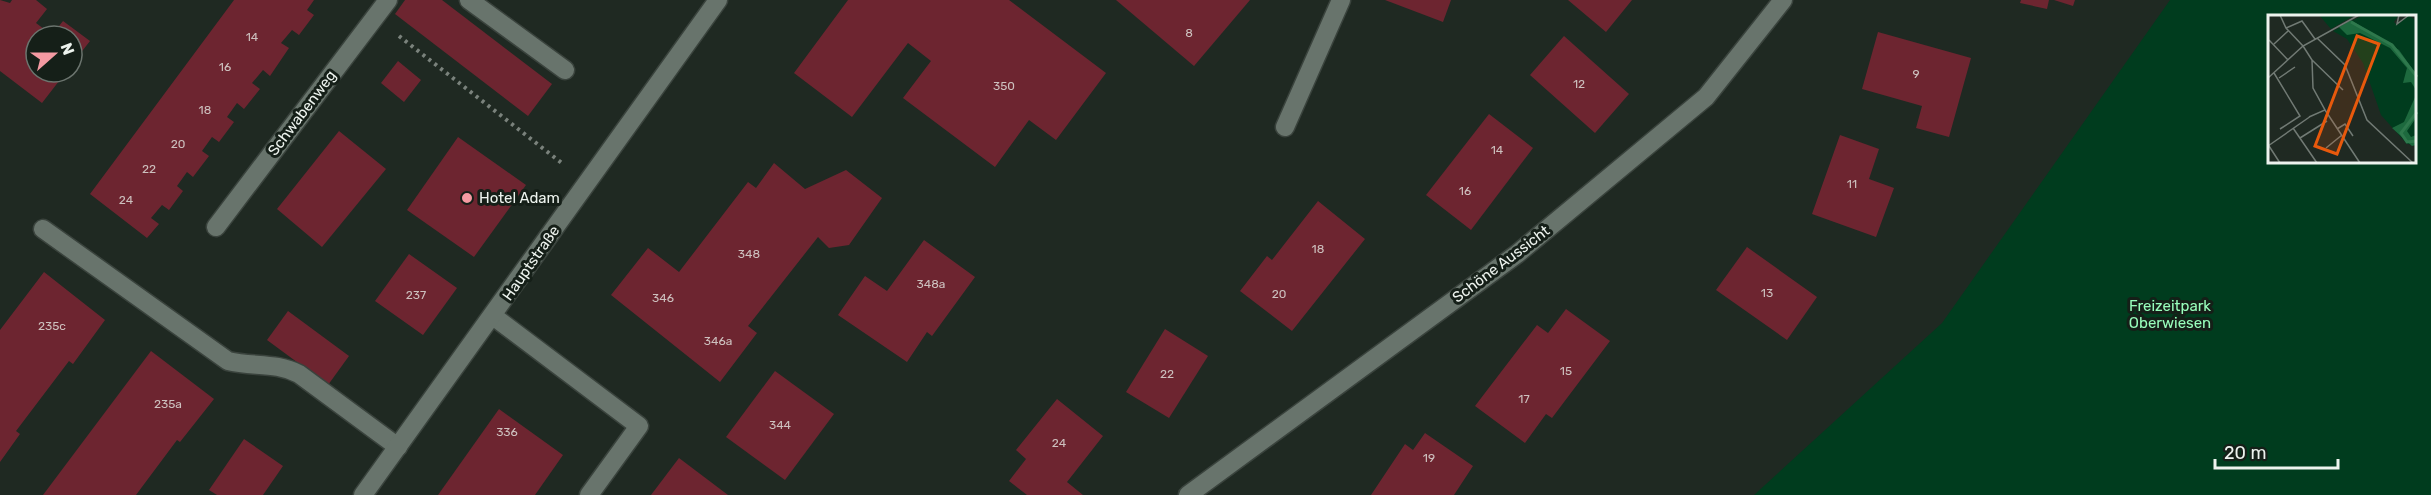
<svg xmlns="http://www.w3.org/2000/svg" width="2431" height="495" viewBox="0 0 2431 495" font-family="Rubik,sans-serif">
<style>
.green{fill:#003c1e;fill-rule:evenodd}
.building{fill:#6d2530}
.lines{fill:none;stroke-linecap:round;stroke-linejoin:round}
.minor-casing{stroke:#3a433d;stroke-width:21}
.path{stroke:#7a827c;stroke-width:4;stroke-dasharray:3 4.5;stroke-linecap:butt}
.minor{stroke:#68746c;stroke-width:18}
.poi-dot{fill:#f49aa2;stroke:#151f18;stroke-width:2}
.labels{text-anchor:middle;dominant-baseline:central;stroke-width:6;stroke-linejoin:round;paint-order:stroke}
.number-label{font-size:12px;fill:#cdc0be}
.street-label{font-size:15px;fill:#edf3ee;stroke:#151f18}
.poi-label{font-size:15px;fill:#edf3ee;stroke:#151f18;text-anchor:start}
.park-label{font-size:15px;fill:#98fdbb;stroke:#151f18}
.inset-river{fill:none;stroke:#2e784c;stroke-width:3}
.inset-road{fill:none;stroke:#717a74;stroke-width:1.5}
.view{fill:#e8590c;fill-opacity:0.15;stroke:#e8590c;stroke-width:3}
.inset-edge{fill:none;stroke:#edf3ee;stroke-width:3}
</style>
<rect width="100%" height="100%" fill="#1f2922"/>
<!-- green -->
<path class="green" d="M2170,0H2431V495H1754L1942,323ZM2269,16H2414V162H2269Z"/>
<!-- building -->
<g class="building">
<path d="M0,0L10,3L12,0H36L47,9L36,23L52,35L63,21L90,41L72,64V36H36V72H66L42,103L0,71Z"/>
<path d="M234,0H314L307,10L314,15L299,35L292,30L281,43L289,48L270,76L263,70L252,83L260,89L244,109L237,103L227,117L234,122L219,142L212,137L202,151L209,156L193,177L187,172L177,186L183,191L169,210L162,205L151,218L159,224L147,238L90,194Z"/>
<path d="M405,0H442L552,84L528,116L395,14Z"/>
<path d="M848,0H1009L1106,73L1056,140L1029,120L995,167L903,98L931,61L908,43L852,117L794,73Z"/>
<path d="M1116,0H1250L1194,66Z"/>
<path d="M1385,0H1451L1443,22Z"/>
<path d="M1568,0H1632L1606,32Z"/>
<path d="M2021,0H2049L2047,9L2020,3Z"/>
<path d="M2054,0H2075L2073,6Z"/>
<path d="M1878,32L1971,58L1949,137L1916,128L1922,106L1862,89Z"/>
<path d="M1564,36L1629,94L1595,133L1530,75Z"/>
<path d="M398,61L421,80L404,102L381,83Z"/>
<path d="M1489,114L1533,148L1471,230L1426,195Z"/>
<path d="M339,131L386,169L322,247L277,209Z"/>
<path d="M1840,135L1879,149L1869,179L1894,188L1876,237L1812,214Z"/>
<path d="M458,137L526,185L474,257L407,210Z"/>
<path d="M774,163L805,189L846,170L882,198L849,245L829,248L818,237L748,326L757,333L720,382L611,295L648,248L679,272L748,182L756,188Z"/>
<path d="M1318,201L1365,239L1292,331L1240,291L1267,256L1272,260Z"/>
<path d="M924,240L975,277L932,336L927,332L907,362L838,315L865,276L887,291Z"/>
<path d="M1747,247L1817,297L1787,340L1716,290Z"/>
<path d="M409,254L457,288L423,335L375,301Z"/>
<path d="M44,272L105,320L73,364L69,361L16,431L20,434L0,462V330Z"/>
<path d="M1566,309L1610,341L1552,418L1546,414L1525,443L1475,406L1537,325L1548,333Z"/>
<path d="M288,311L349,356L328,385L267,340Z"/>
<path d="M1165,329L1208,356L1169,418L1126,392Z"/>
<path d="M151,351L214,399L180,442L177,440L136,495H43Z"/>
<path d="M775,371L834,414L785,480L726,437Z"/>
<path d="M1057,399L1103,436L1067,482L1083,495H1027L1009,481L1026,459L1016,450Z"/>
<path d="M499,409L563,455L535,495H438Z"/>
<path d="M1425,433L1473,466L1454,495H1371L1405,444L1413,450Z"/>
<path d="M244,439L283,466L263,495H217L209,490Z"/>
<path d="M679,458L728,495H651Z"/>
</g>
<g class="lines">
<defs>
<g id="minor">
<path d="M469,0L565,70"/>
<path d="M1285,127L1341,0"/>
<path d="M216,227L388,0"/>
<path d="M43,229L228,361C253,367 276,362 299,374L398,447"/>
<path d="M493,316L639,426L589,495"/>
<path d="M363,495L718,0"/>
<path d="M1188,495L1517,254L1706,97L1783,0"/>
</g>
</defs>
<!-- minor casing -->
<use href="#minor" class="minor-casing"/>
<!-- path -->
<path class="path" d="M399,36L563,164"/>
<!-- minor -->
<use href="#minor" class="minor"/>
</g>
<!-- markers -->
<circle class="poi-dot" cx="467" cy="198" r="6"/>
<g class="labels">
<!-- number labels -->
<g class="number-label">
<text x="1189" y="33">8</text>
<text x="252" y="37">14</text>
<text x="225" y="67">16</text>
<text x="1916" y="74">9</text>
<text x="1579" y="84">12</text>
<text x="1004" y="86">350</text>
<text x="205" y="110">18</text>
<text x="178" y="144">20</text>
<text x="1497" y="150">14</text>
<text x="149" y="169">22</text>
<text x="1852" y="184">11</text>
<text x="1465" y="191">16</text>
<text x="126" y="200">24</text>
<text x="1318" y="249">18</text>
<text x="749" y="254">348</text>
<text x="931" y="284">348a</text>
<text x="1767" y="293">13</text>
<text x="1279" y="294">20</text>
<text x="416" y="295">237</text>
<text x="663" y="298">346</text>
<text x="52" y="326">235c</text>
<text x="718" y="341">346a</text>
<text x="1566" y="371">15</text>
<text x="1167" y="374">22</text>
<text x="1524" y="399">17</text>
<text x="168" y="404">235a</text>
<text x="780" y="425">344</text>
<text x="507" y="432">336</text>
<text x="1059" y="443">24</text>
<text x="1429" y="458">19</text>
</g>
<!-- street labels -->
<g class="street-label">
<text transform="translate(302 113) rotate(-53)">Schwabenweg</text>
<text transform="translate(531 263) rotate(-55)">Hauptstraße</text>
<text transform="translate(1501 264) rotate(-37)">Schöne Aussicht</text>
</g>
<!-- poi labels -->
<g class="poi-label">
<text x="479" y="198">Hotel Adam</text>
</g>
<!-- park labels -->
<g class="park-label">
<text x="2170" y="306">Freizeitpark<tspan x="2170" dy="17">Oberwiesen</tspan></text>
</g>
</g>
<!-- overview -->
<g transform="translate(2268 15)">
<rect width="148" height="148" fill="#1f2922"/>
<path d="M51,0H87L63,14ZM95,0H131L126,7L129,10L141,0L148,6V130L139,129L113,100L95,48L79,24L65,16Z" fill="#003c1e"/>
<path d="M83,5L131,35L148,59V75L143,67L135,68L139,53L122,33L92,18L79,20L71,12ZM148,80V103L139,116L143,122L148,120V130L144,131L124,113L136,107Z" fill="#1d693e"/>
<path class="inset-river" d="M83,7L124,30L149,62M149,97L133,118L139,127L149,126"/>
<path class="inset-road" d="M131,0L129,9L141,0M18,13L34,6L47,24M49,23L77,50L99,105L145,148M1,25L20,45M6,29L20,16M44,45L75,75M6,58L32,101L12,114M0,63L35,31L18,13L12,0M11,63L27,52M57,95L92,148M41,102L57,95L45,73L44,45L35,31L91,0M25,113L49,148M69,114L77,109L85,121M32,123L59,106M0,131L43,101M1,131L12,148M58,133L74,120"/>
<path class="view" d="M89,21L111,29L69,139L47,131Z"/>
<rect width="148" height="148" class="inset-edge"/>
</g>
<!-- north arrow -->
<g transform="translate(54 54) rotate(69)"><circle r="28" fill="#151f18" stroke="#6b746e" stroke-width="1.5"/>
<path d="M0-4.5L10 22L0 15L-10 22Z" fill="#f49aa2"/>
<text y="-9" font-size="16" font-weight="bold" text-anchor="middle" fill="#edf3ee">N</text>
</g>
<!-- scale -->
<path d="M2215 459v9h123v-9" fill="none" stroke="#edf3ee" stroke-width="3"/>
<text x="2224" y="459" font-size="18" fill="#edf3ee" stroke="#151f18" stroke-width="4.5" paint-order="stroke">20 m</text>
</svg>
